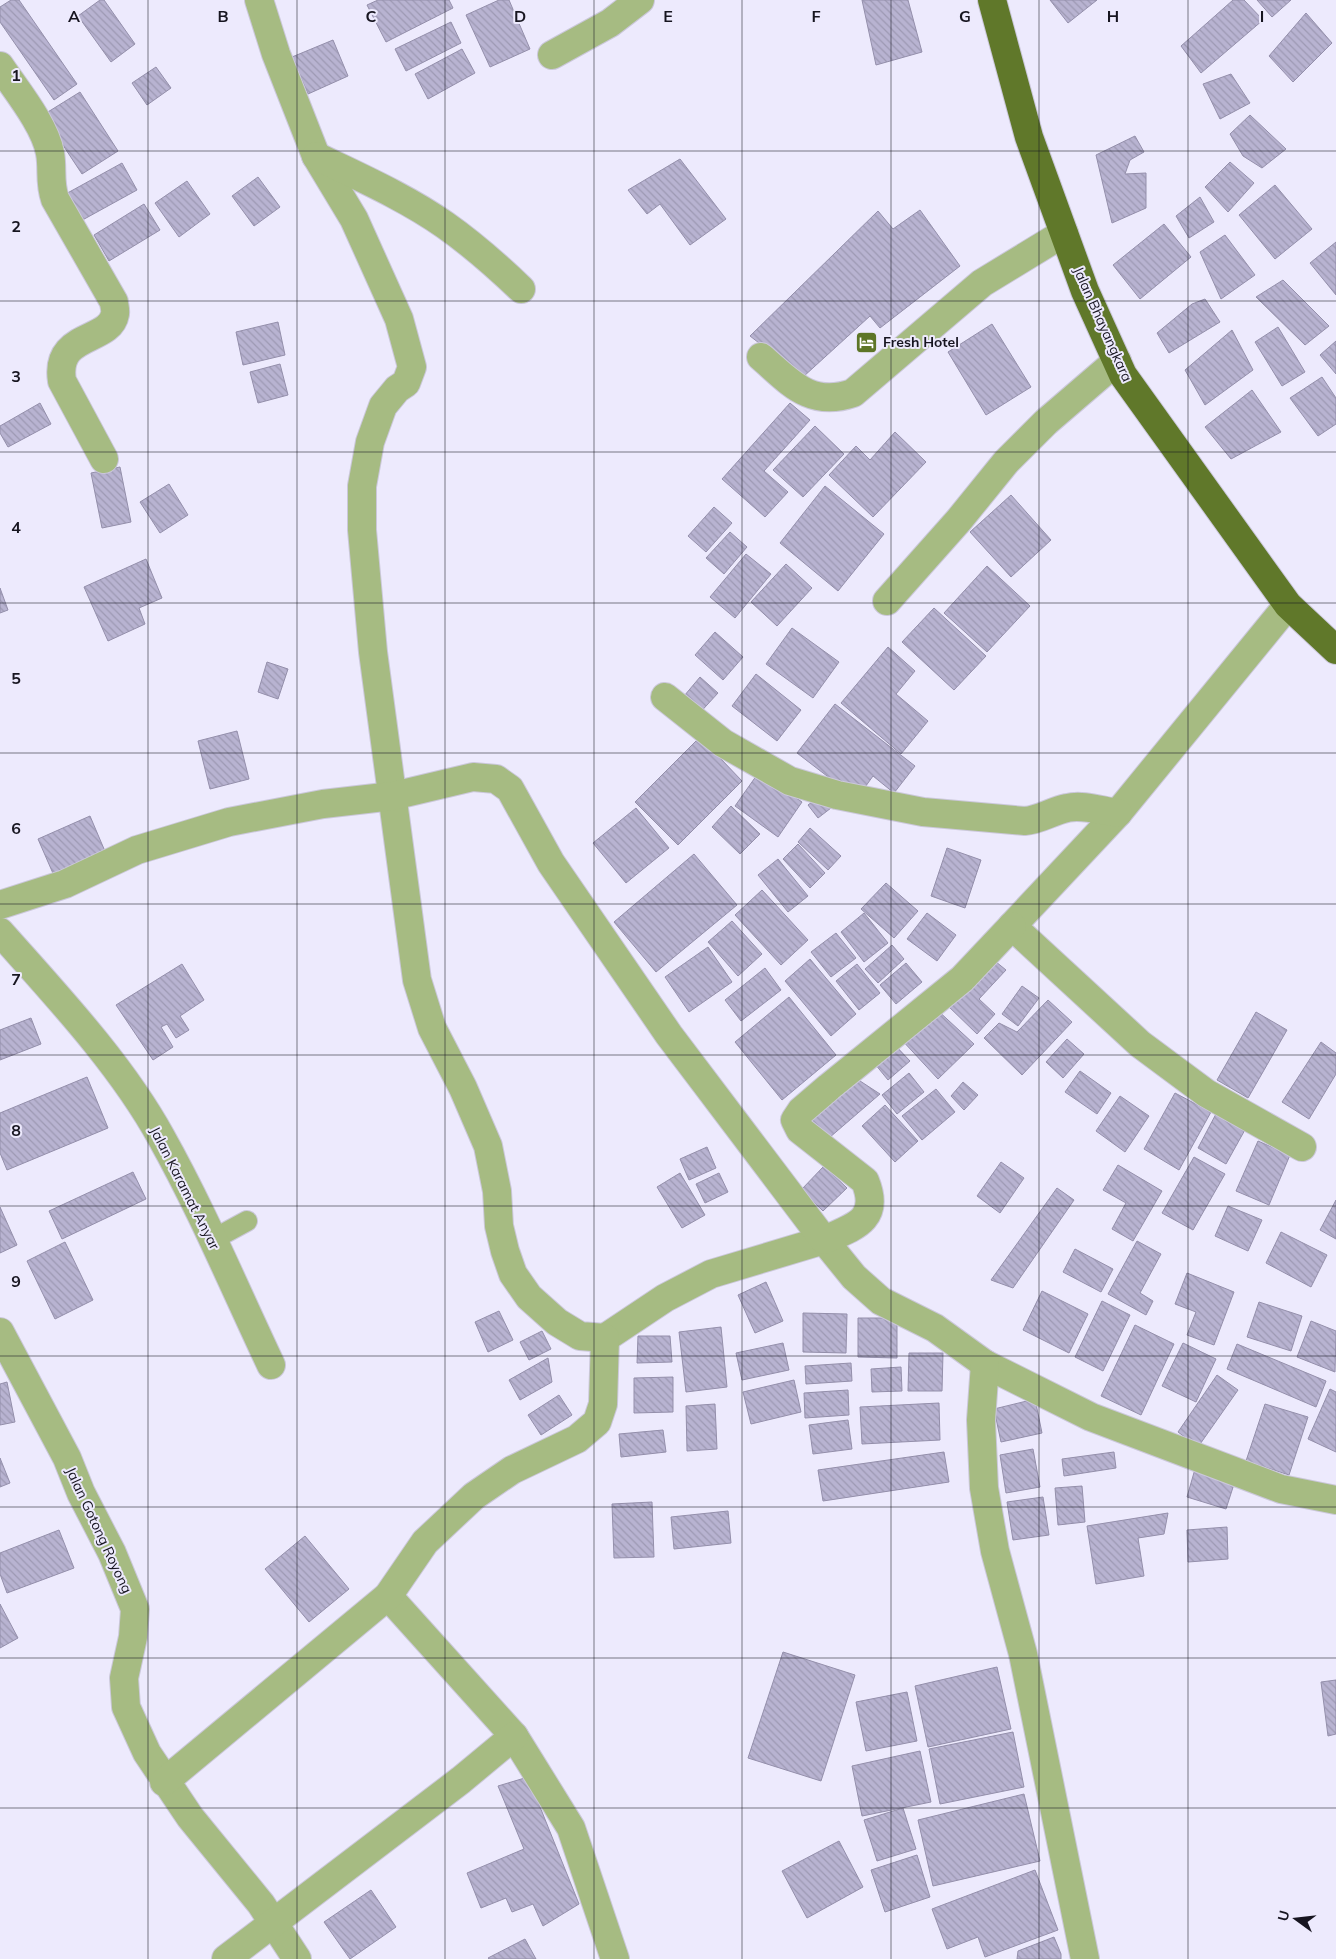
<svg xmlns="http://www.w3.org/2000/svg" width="1336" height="1959" viewBox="0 0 1336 1959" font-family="Mulish,sans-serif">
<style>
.building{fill:url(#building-back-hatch);stroke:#948fab}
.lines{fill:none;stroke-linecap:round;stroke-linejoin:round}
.lane-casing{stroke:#cbc8da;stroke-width:22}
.street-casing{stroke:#cbc8da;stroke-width:30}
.highway-casing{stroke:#cbc8da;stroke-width:30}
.lane{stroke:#a6bb82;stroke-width:20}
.street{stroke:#a6bb82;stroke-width:28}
.highway{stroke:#60782a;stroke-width:28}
.grid{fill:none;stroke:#171520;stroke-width:1;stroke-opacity:0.55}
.labels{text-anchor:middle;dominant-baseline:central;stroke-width:4;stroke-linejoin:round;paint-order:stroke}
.street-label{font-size:14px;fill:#171520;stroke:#edeafd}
.poi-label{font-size:14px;font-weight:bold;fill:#171520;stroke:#edeafd;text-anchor:start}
.grid-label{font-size:16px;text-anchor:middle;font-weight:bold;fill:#171520;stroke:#edeafd;stroke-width:4;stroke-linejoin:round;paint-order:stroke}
</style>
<defs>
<pattern id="building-back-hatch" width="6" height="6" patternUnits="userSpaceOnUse" patternTransform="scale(1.25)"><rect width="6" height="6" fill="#b8b3d1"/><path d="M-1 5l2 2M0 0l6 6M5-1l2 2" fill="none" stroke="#9d99b3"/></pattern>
</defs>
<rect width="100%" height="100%" fill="#edeafd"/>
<!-- building -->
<g class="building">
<path d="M11,0H19L77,84L54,100L0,22V7Z"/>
<path d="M100,0H104L135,44L111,62L78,16Z"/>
<path d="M378,0H449L453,8L386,42L367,5Z"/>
<path d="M499,0H509L530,49L490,67L466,15Z"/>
<path d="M862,0H908L922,52L876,65Z"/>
<path d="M1050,0H1097L1068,23Z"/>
<path d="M1233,0H1244L1263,20L1201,73L1181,46Z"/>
<path d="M1257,0H1291L1272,17Z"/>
<path d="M1306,13L1332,43L1293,82L1269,56Z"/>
<path d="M451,22L461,43L406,71L395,49Z"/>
<path d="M333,40L348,76L308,94L292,57Z"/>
<path d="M462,49L475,73L428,99L415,74Z"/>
<path d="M156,67L171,88L147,105L132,83Z"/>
<path d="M1231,74L1250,103L1220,119L1203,84Z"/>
<path d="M80,92L118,151L82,174L43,115Z"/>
<path d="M1250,115L1286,149L1262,168L1243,156L1230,134Z"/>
<path d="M1135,136L1144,152L1130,160L1125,174L1146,173V208L1112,223L1096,155Z"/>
<path d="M680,159L726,219L690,245L660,204L647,214L628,190Z"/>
<path d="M1230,162L1254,183L1228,212L1205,187Z"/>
<path d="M122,163L137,190L77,223L62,196Z"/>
<path d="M258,177L280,207L254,226L232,196Z"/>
<path d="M187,181L210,214L179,237L155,203Z"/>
<path d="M1275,185L1312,229L1275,259L1239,215Z"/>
<path d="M1200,197L1214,222L1189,238L1176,216Z"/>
<path d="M144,204L160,230L109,261L94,235Z"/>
<path d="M920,210L960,266L880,328L870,316L803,377L750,336L878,211L893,229Z"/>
<path d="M1164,224L1191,257L1140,299L1113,265Z"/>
<path d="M1225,235L1255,275L1221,299L1200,252Z"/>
<path d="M1336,242V295L1310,263Z"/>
<path d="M1283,280L1329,326L1305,345L1256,297Z"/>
<path d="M1205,299L1220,322L1169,353L1157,333L1192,304Z"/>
<path d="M278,322L285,355L243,365L236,332Z"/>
<path d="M992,324L1031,387L986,415L948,352Z"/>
<path d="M1278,327L1305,372L1282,386L1255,342Z"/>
<path d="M1232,330L1253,370L1205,405L1185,370Z"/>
<path d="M1336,341V374L1320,355Z"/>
<path d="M280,364L288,395L258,403L250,372Z"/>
<path d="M1322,377L1336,398V424L1318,436L1290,398Z"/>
<path d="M1252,390L1281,432L1231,459L1205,427Z"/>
<path d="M40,403L51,424L8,447L0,433V426Z"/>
<path d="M790,403L810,420L764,471L788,492L765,517L722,479Z"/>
<path d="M815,426L844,454L803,497L773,470Z"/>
<path d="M895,432L926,462L873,517L829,475L856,446L870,460Z"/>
<path d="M120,467L131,522L102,528L91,473Z"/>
<path d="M169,484L188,515L160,533L140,502Z"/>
<path d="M825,486L884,534L838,591L780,543Z"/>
<path d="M1011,495L1051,540L1011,577L970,532Z"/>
<path d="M714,507L732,523L706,552L688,536Z"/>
<path d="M730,532L747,547L724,574L706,558Z"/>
<path d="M746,554L771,574L735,618L710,597Z"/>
<path d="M146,559L162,598L139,608L145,624L108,641L84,587Z"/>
<path d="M786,564L812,588L777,626L751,602Z"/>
<path d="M987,566L1030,606L987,652L944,613Z"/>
<path d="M0,588L8,610L0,613Z"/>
<path d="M934,608L986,656L954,690L902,642Z"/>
<path d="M792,628L839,662L813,698L766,664Z"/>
<path d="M715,632L743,657L723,680L695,655Z"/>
<path d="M888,647L915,671L896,694L928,721L901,754L841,703Z"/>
<path d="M267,662L288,669L278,699L258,692Z"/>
<path d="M756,674L801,710L777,741L732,706Z"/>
<path d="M700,677L718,693L696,717L679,702Z"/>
<path d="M835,704L915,766L894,793L873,776L863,790L840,786L797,753Z"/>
<path d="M237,731L249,779L210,789L198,741Z"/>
<path d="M700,737L742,781L678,845L635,802Z"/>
<path d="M759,772L802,802L778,837L735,806Z"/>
<path d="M821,795L831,808L818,818L808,805Z"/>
<path d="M731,806L760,834L740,854L712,827Z"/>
<path d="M636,808L669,848L626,883L593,843Z"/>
<path d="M90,816L107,856L55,878L38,839Z"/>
<path d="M810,828L841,856L828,870L798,842Z"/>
<path d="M798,844L825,873L810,888L783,859Z"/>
<path d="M947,848L981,860L965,908L931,896Z"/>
<path d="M694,854L737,905L656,972L614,922Z"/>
<path d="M778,859L808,896L788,912L758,875Z"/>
<path d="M886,883L918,911L894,938L861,909Z"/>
<path d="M762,890L808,940L781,965L735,915Z"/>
<path d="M864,913L888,943L864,962L841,932Z"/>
<path d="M927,913L956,935L937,961L907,939Z"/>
<path d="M732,921L762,954L738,976L708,942Z"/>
<path d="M836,933L856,958L831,977L811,952Z"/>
<path d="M892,945L904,959L878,983L865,969Z"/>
<path d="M708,947L732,982L689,1012L665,977Z"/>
<path d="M990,957L1006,970L979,999L995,1014L977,1034L946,1004Z"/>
<path d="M810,959L856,1014L831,1036L785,981Z"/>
<path d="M906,963L922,982L896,1004L880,985Z"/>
<path d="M182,964L204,1000L180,1016L189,1030L176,1038L167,1024L161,1027L173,1047L153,1060L116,1005Z"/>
<path d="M857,964L880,993L859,1010L836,981Z"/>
<path d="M765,968L781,990L741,1021L725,1000Z"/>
<path d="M1022,986L1039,998L1018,1026L1002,1014Z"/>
<path d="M789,997L836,1055L782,1100L735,1042Z"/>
<path d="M1048,1000L1072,1022L1022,1075L984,1038L999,1023L1017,1032Z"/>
<path d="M934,1007L974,1044L938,1079L900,1038Z"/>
<path d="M1256,1012L1287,1030L1248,1098L1217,1080Z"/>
<path d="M31,1018L41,1044L0,1060V1030Z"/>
<path d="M1067,1039L1084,1054L1063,1078L1046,1062Z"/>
<path d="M1321,1042L1336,1053V1074L1309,1119L1282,1102Z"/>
<path d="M893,1043L910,1061L888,1080L875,1064Z"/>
<path d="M1080,1071L1111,1093L1097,1114L1065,1092Z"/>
<path d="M909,1073L924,1092L897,1114L882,1095Z"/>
<path d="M87,1077L108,1128L7,1170L0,1153V1113Z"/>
<path d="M857,1079L880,1094L822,1144L810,1115Z"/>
<path d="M963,1082L978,1095L964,1110L951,1096Z"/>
<path d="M936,1089L955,1112L922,1140L902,1116Z"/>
<path d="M1175,1093L1211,1112L1179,1170L1144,1149Z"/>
<path d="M1120,1096L1149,1116L1125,1152L1096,1131Z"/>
<path d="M885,1105L918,1141L895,1162L862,1126Z"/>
<path d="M1217,1112L1246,1128L1226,1164L1198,1148Z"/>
<path d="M1258,1141L1290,1155L1269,1205L1236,1191Z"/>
<path d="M707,1147L716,1168L689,1180L680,1159Z"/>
<path d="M1194,1157L1225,1174L1193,1230L1162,1213Z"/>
<path d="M1001,1162L1024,1178L1000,1213L977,1196Z"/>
<path d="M1118,1165L1162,1191L1133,1241L1112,1229L1126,1203L1103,1190Z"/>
<path d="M824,1166L847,1188L823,1211L801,1190Z"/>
<path d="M133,1172L146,1199L62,1239L49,1211Z"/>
<path d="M680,1173L705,1215L682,1228L657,1187Z"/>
<path d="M719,1173L728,1192L705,1203L696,1184Z"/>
<path d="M1057,1188L1074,1200L1013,1288L991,1280Z"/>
<path d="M1336,1200V1239L1320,1230Z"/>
<path d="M1228,1206L1262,1220L1248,1251L1215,1236Z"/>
<path d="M0,1207L17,1245L0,1253Z"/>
<path d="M1281,1232L1327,1255L1311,1287L1266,1263Z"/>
<path d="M1137,1241L1161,1254L1140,1293L1153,1301L1146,1315L1108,1294Z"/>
<path d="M65,1242L93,1300L55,1319L27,1261Z"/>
<path d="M1075,1249L1113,1269L1101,1292L1063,1272Z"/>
<path d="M1187,1273L1234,1292L1214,1345L1187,1335L1196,1312L1175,1304Z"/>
<path d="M766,1282L783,1321L755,1333L738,1295Z"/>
<path d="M1042,1291L1088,1314L1069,1353L1023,1330Z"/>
<path d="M1102,1301L1130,1315L1103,1371L1075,1357Z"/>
<path d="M1259,1302L1302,1316L1291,1351L1247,1337Z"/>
<path d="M499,1311L513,1340L488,1352L475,1322Z"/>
<path d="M803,1313L847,1314L846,1353L803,1352Z"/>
<path d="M858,1318H897V1358L858,1357Z"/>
<path d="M1311,1321L1336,1331L1335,1372L1297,1357Z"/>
<path d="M1135,1325L1174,1344L1141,1415L1101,1396Z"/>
<path d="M721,1327L727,1387L686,1392L679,1332Z"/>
<path d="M542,1331L551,1349L529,1360L520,1342Z"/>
<path d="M638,1336H670L672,1362L637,1363Z"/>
<path d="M783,1343L789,1370L742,1380L736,1353Z"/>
<path d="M1183,1343L1216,1359L1196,1402L1162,1386Z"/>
<path d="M1237,1344L1326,1381L1316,1407L1227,1369Z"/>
<path d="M909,1353H943L942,1391H908Z"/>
<path d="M548,1358L552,1382L520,1400L509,1380Z"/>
<path d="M851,1363L852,1381L806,1384L805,1366Z"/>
<path d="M901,1367L902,1391L872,1392L871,1369Z"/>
<path d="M1217,1375L1238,1390L1198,1447L1178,1432Z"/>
<path d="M673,1377V1412L634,1413V1378Z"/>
<path d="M794,1380L801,1412L751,1424L743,1392Z"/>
<path d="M7,1382L15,1422L0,1425V1384Z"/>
<path d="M1330,1389L1336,1392V1452L1308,1439Z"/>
<path d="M848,1390L849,1415L805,1418L804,1393Z"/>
<path d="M559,1395L572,1415L541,1435L528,1415Z"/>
<path d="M1035,1399L1042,1433L1001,1442L994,1409Z"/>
<path d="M939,1403L940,1440L862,1444L860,1407Z"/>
<path d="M715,1404L717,1449L687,1451L686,1406Z"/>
<path d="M1265,1404L1308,1417L1289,1475L1246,1461Z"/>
<path d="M848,1420L852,1449L813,1454L809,1425Z"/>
<path d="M663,1430L666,1452L621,1457L619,1434Z"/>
<path d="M1033,1449L1040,1487L1006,1493L1000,1455Z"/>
<path d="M944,1452L949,1482L823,1501L818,1470Z"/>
<path d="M1114,1452L1116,1468L1064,1476L1062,1459Z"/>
<path d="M0,1458L10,1483L0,1487Z"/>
<path d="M1195,1469L1235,1481L1226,1509L1187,1497Z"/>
<path d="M1082,1486L1085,1522L1058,1525L1055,1488Z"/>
<path d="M1043,1497L1049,1535L1013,1540L1007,1502Z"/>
<path d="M652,1502L654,1557L614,1558L612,1504Z"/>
<path d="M728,1511L731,1543L674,1549L671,1517Z"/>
<path d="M1168,1513L1164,1534L1138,1538L1144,1576L1096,1584L1087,1526Z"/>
<path d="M1227,1527L1228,1559L1188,1562L1187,1530Z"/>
<path d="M59,1530L74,1568L7,1593L0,1574V1553Z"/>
<path d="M305,1536L349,1589L309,1622L265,1569Z"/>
<path d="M0,1604L18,1638L0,1648Z"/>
<path d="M783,1652L855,1675L821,1781L748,1758Z"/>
<path d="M997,1667L1011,1729L928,1747L915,1686Z"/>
<path d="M1336,1680V1734L1328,1736L1321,1682Z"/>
<path d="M907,1692L917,1741L866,1751L856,1702Z"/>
<path d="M1013,1732L1024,1787L940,1804L929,1749Z"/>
<path d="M920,1751L931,1802L862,1816L852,1766Z"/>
<path d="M528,1777L579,1904L543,1926L533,1904L512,1912L506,1898L481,1908L467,1873L524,1849L498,1786Z"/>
<path d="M1024,1794L1040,1861L933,1886L918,1820Z"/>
<path d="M903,1808L916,1849L877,1861L864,1820Z"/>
<path d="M839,1841L863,1887L807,1918L782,1871Z"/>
<path d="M917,1855L930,1897L885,1912L871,1870Z"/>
<path d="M1035,1870L1058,1930L985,1957L978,1937L947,1949L932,1909Z"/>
<path d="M371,1890L396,1927L350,1959L324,1922Z"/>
<path d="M1054,1937L1061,1954V1959H1017L1018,1951Z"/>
<path d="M525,1939L536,1959H489L488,1958Z"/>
</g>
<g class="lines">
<defs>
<path id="lane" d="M212,1240L247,1221"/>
<g id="street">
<path d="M259,0L276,54L316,156L354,219L399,319L412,367L406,383L397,389L383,406L370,442L362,486V530L373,652L417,980L432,1028L463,1088L488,1146L497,1191L499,1226L505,1251L513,1274L529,1297L557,1322L580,1336L605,1338L665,1298L711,1274L824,1240L854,1277L881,1301L935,1328L985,1364L1091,1417L1281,1489L1336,1500"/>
<path d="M552,55L610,23L640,0"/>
<path d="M0,66C16,90 45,125 50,153C53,169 49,182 55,199L114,302C114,305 116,311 115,314C110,343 54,332 62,381L104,459"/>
<path d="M316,156C359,177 405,197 445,225C472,244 497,266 521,289"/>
<path d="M761,357C790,382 810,408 853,393L982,283L1064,233"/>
<path d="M887,601L959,520L1006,462L1046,422L1117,361"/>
<path d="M1288,605L1118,813L1012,926L1140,1044L1206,1093L1302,1147"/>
<path d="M665,697L723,743L790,781L837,795L923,812L1025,821C1040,820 1052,811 1067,808C1083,804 1102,811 1118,813"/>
<path d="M0,905L65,884L137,850L229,822L323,804L393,796L473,777L496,779L510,789L551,863L669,1035L824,1240C854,1227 881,1220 865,1181L800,1130L795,1120L801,1111L829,1087L962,979L1012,926"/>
<path d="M0,932C55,994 121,1064 161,1137C202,1210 235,1289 271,1365"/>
<path d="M0,1332L67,1458L81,1493L112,1553L135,1609L133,1637L124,1678L126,1707L147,1753L190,1817L261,1904L297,1959"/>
<path d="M985,1364L981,1420L984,1488L995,1551L1023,1654L1085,1959"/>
<path d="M388,1596L514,1736L571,1828L615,1959"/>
<path d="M164,1782L388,1596L425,1542L474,1496L512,1470L577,1439L597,1422L603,1404L605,1338"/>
<path d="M226,1959L461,1780L514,1736"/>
</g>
<path id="highway" d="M992,0L1029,137L1085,291L1123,375L1288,605L1336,650"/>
</defs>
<!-- lane casing -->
<use href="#lane" class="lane-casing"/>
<!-- street casing -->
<use href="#street" class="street-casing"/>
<!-- highway casing -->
<use href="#highway" class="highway-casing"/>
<!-- lane -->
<use href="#lane" class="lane"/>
<!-- street -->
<use href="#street" class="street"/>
<!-- highway -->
<use href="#highway" class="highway"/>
</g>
<!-- grid -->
<path class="grid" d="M148,0V1959M297,0V1959M445,0V1959M594,0V1959M742,0V1959M891,0V1959M1039,0V1959M1188,0V1959M0,151H1336M0,301H1336M0,452H1336M0,603H1336M0,753H1336M0,904H1336M0,1055H1336M0,1206H1336M0,1356H1336M0,1507H1336M0,1658H1336M0,1808H1336"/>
<!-- icons -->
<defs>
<symbol id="hotel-square" viewBox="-11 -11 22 22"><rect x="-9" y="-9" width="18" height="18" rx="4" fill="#5d7527" stroke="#edeafd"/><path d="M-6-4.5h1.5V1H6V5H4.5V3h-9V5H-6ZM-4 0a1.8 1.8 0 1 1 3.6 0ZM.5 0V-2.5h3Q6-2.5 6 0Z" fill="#fff"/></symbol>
</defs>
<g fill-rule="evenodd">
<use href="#hotel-square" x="854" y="330" width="25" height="25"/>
</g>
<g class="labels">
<!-- street labels -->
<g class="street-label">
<text transform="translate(1103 324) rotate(66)">Jalan Bhayangkara</text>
<text transform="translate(185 1188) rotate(63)">Jalan Karamat Anyar</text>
<text transform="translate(99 1530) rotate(65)">Jalan Gotong Royong</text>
</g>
<!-- poi labels -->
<g class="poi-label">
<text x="883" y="342">Fresh Hotel</text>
</g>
</g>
<g class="grid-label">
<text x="74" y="22">A</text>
<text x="223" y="22">B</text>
<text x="371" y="22">C</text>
<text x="520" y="22">D</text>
<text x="668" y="22">E</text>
<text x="816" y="22">F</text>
<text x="965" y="22">G</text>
<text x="1113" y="22">H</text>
<text x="1262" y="22">I</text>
<text x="16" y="81">1</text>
<text x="16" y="232">2</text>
<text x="16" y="382">3</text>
<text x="16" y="533">4</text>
<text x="16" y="684">5</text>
<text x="16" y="834">6</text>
<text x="16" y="985">7</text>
<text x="16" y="1136">8</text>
<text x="16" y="1287">9</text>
</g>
<!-- north arrow -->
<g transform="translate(1296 1919) rotate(285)" stroke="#edeafd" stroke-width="4" paint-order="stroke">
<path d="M0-4L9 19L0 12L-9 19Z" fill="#171520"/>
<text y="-8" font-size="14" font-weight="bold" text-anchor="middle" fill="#171520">U</text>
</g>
</svg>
